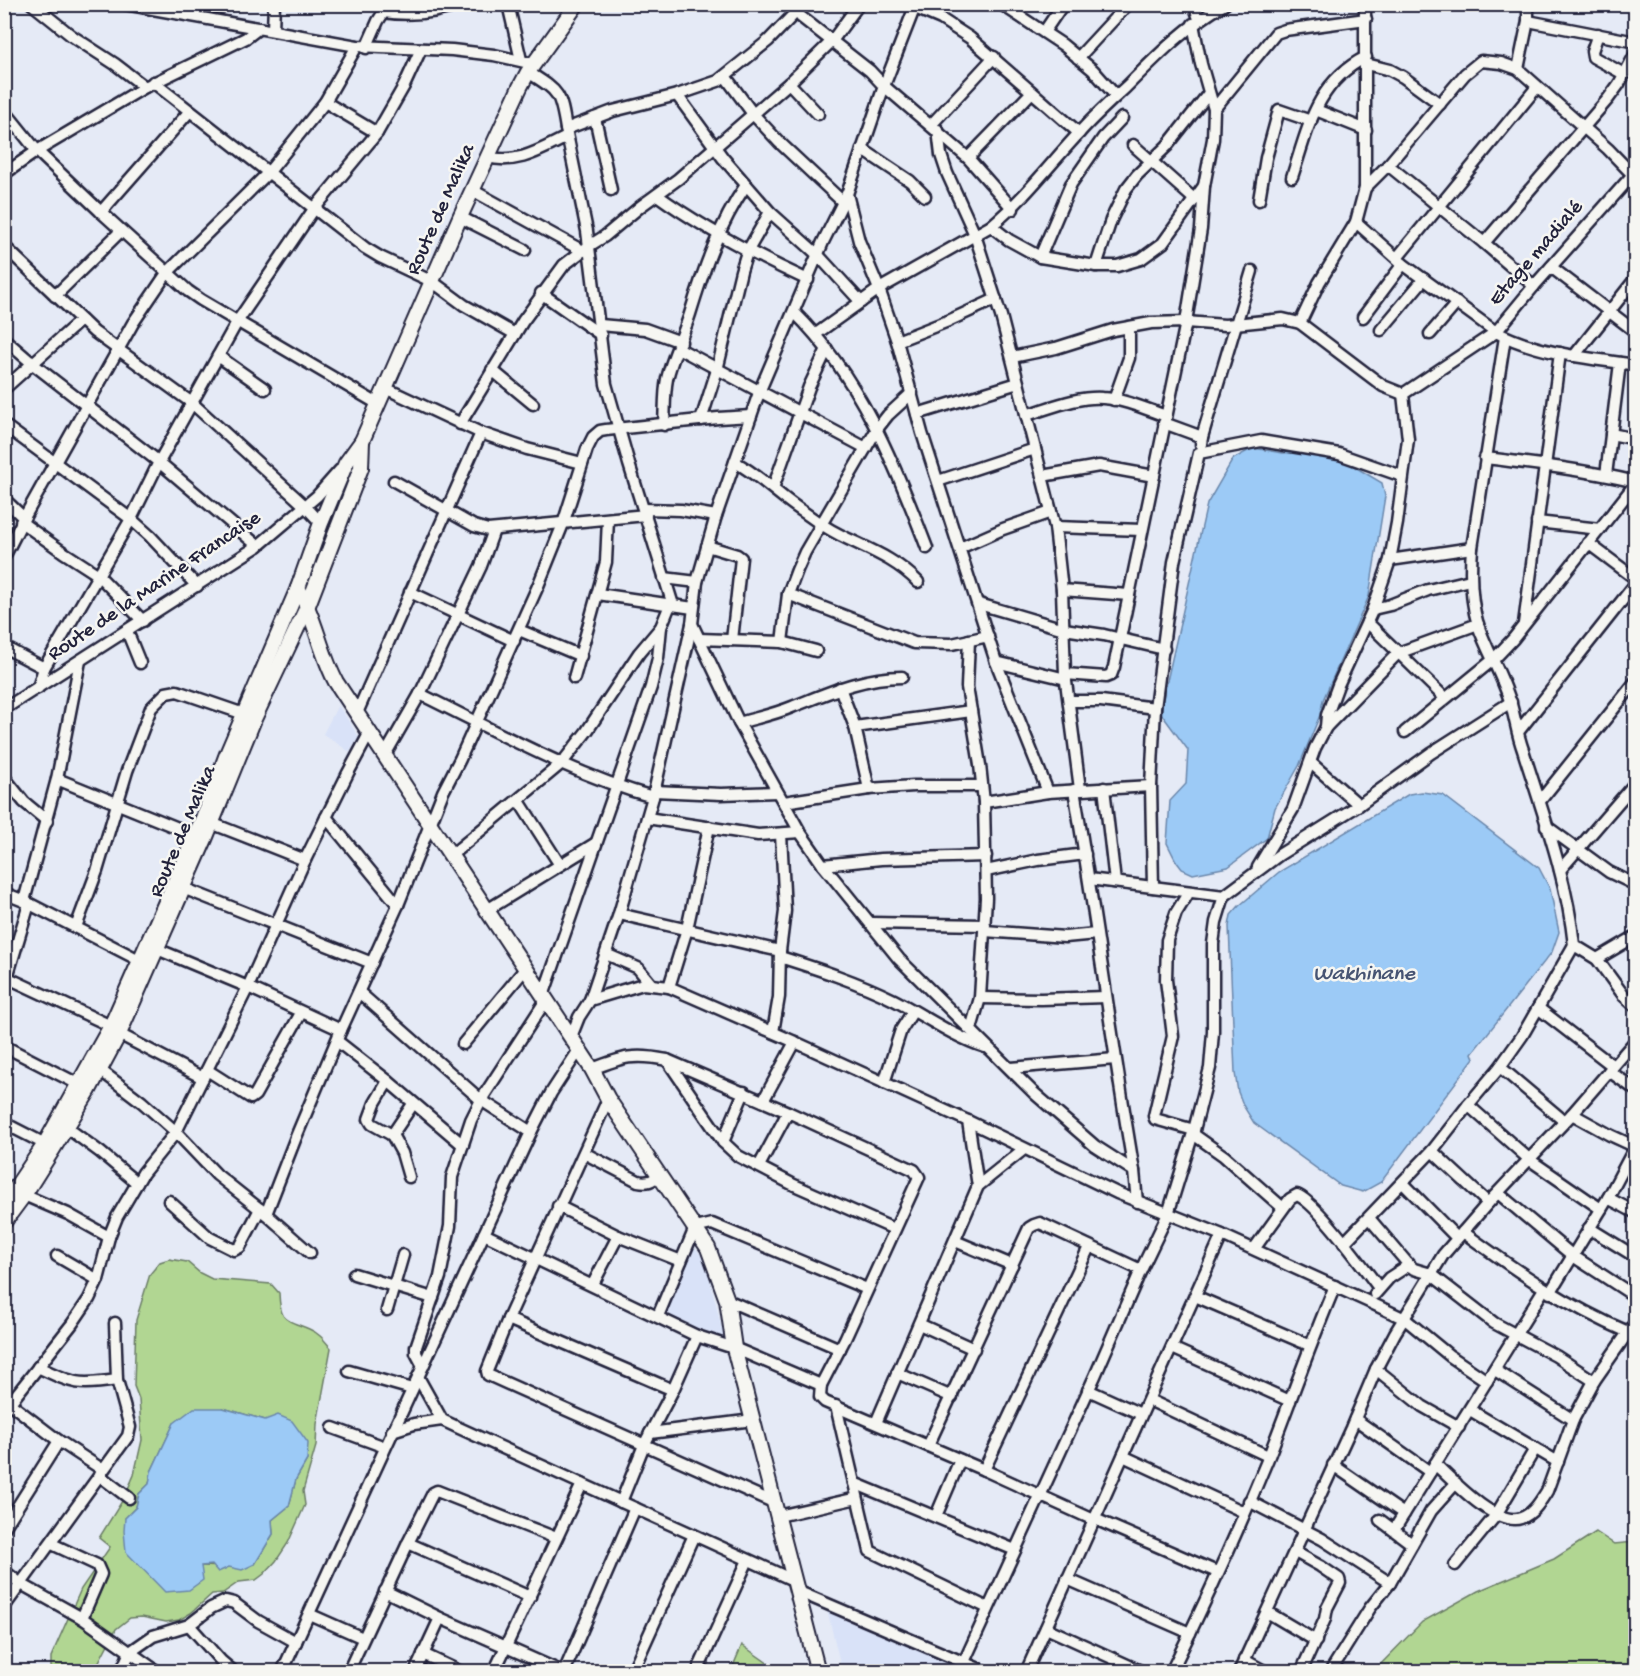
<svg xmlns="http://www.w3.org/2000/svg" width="1640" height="1676" viewBox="0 0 1640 1676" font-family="'Gochi Hand',sans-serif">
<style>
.built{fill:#d9e2f8}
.green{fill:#b1d692;stroke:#6a7c66;stroke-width:1.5;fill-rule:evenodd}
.water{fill:#9ccaf6;stroke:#6b87ab;stroke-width:1.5}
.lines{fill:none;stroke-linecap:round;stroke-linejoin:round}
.minor-casing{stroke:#22223b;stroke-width:15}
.major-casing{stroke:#22223b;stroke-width:18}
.minor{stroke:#f6f6f2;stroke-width:10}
.major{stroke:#f6f6f2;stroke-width:14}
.labels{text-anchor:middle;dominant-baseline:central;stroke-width:5;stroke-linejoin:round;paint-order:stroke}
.street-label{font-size:21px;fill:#22223b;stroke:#f6f6f2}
.water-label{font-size:22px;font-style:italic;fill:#475473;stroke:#f6f6f2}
</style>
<rect width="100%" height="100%" fill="#e5eaf6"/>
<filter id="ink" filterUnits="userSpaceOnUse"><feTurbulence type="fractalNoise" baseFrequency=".0167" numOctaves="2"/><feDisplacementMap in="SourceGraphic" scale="12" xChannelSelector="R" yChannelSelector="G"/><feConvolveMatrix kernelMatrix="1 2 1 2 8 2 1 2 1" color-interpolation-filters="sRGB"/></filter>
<g filter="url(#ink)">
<!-- built -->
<g class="built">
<path d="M338,705L359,737L350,752L323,734Z"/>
<path d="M694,1246L705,1260L725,1341L664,1314Z"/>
<path d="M826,1606L969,1671H842Z"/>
</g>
<!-- green -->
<g class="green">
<path d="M169,1259L187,1262L200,1273L212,1279L271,1284L279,1293C280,1322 285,1319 309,1329C319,1333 324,1340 331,1348L317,1424L316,1446L303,1491L305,1505L288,1543L276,1561L264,1574L256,1580L239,1582L223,1593L212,1594L191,1613L179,1620L166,1622L142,1617L130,1618L116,1629L94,1671L51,1672V1657L81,1589L110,1547L99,1538L124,1498L134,1475L142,1440L139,1399L134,1386L136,1320L150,1274L160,1262ZM223,1408L265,1420L307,1460L296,1479L289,1506L272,1520L273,1534L255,1564L229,1567L201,1566L125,1518L136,1507L139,1494L149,1484L151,1472L174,1423Z"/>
<path d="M1596,1532L1614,1544L1635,1542V1671H1374L1422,1622L1478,1591L1554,1559Z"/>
<path d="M742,1645L779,1671H731Z"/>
</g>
<!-- water -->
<g class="water">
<path d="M1253,448L1283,453L1296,452L1345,461L1382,483L1385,496L1369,596L1323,700L1320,715L1299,766L1275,808L1267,838L1228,867L1193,874L1182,869L1176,861L1167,843L1170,801L1186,784L1188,750L1160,712L1207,504L1233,459Z"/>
<path d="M1422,792L1443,795L1539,868L1550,889L1559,932L1552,952L1472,1053L1474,1058L1381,1182L1363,1192L1341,1186L1254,1123L1244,1107L1238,1092L1235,1073L1229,926L1231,915L1239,906L1279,872L1409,794Z"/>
<path d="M194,1408H223L265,1420L278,1415L292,1421L308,1443L307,1460L296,1479L289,1506L272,1520L273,1534L255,1564L242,1570L229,1567L218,1572L212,1565L201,1566L203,1580L189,1590L165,1592L126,1552L124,1531L125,1518L136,1507L139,1494L149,1484L151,1472L174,1423Z"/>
</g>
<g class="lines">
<defs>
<g id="minor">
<path d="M32,4L72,36L115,64L145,87"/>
<path d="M125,4L357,46L452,50L494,55L534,64"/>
<path d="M508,4L521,60"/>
<path d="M790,4L801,17L870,71L884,86L968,158L1013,209"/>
<path d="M1001,4L1063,45L1093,70L1116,96"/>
<path d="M1194,4L1199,19"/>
<path d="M1365,4V188L1356,222L1403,264L1496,332C1538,354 1589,358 1636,365"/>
<path d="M915,8L941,19L970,38L1079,133"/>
<path d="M383,12C411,16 435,14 462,4"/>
<path d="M1528,21L1636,42"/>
<path d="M273,30L274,4"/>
<path d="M1044,32L1063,4"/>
<path d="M1598,34L1592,51L1593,57L1624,74"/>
<path d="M366,48L378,21L389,4"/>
<path d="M1078,58L1128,4"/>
<path d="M1366,64L1390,70L1403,77L1440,104"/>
<path d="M1518,69L1528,21V4"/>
<path d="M528,72C559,92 560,91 566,129"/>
<path d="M725,76L753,114L779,142L843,202"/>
<path d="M153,82L365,248L380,257L433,282L464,305L515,334"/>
<path d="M789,83L818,114"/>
<path d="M677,95L723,158L770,212L818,255L861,302"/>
<path d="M325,102L377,133"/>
<path d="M1214,109L1276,33L1285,30L1366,19"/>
<path d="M4,110L37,151L101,212L188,291L201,300L378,404"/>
<path d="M1316,110L1366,130"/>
<path d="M595,118L611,190"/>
<path d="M931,125L994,57"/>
<path d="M938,130L941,155L947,173L975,235L1001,316L1055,527L1062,590L1065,674L1080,789"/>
<path d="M1133,145L1195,200"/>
<path d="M862,149L910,181L925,196"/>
<path d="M487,157C518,165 540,150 567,137"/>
<path d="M968,158L1031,93"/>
<path d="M1388,165L1484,243L1534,286"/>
<path d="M4,174L37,151L145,87L246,38L259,28"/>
<path d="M1292,177C1308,129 1316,82 1366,57"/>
<path d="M1365,188L1388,165L1465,74L1481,61L1501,63L1518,69L1608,149L1636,178"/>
<path d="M472,190L583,251"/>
<path d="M847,194L859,241L879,289L897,341L922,433L996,662L1048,792"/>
<path d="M657,195C704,229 754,255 808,280"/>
<path d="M1259,200L1266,158L1279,110L1311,121"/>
<path d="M101,212L189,112"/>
<path d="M460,217L525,250"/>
<path d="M991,226L1009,240L1040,257L1096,266H1117L1141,259L1163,243L1204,186"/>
<path d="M1484,243L1608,99L1619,84L1636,53"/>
<path d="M4,246L94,332L192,403L305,506L321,523"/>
<path d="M1040,257L1071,184L1103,138L1122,118"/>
<path d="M1397,258L1537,87"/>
<path d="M1096,266L1111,220L1126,189L1137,175L1167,146L1209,93"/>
<path d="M1551,267L1636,332"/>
<path d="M541,293L601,335"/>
<path d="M55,296L121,231"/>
<path d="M794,312C859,376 895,464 927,548"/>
<path d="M1363,317L1403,264"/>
<path d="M1300,323L1319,283L1356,222"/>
<path d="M600,325L645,329L681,342"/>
<path d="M1381,330L1424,279"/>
<path d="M816,334L879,289L991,226C1025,198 1050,164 1080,132C1094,116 1110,102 1126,87C1158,55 1185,27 1225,4"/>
<path d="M1430,334L1457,303"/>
<path d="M1505,337L1472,548C1470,574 1470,599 1478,625C1487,651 1502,675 1510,701C1515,717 1517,734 1523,750C1543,814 1567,878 1574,945L1597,959L1624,996L1636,1007"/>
<path d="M4,339L33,364L159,462L258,546"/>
<path d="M897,341L948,321L996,299"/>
<path d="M678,348L866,448"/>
<path d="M218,356L265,389"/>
<path d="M1574,356L1636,278"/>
<path d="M1012,357L1056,348L1113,330L1151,323L1186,322L1225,325L1283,319L1300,323L1383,386L1403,394"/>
<path d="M492,370L533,404"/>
<path d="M385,388L481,433L527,449L582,463"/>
<path d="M4,389L81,320"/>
<path d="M1114,400L1129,358V327"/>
<path d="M917,414L1018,383"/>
<path d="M1026,415C1050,408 1078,396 1103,398C1124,399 1146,409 1166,416"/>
<path d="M701,420L717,370L741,271L747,252L770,212"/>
<path d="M1164,423L1202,437L1201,444"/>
<path d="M460,424L523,321L564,265L589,246L605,236L641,206L678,179L789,83L832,41L859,4"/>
<path d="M4,425L131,519L150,536L197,586"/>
<path d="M664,425C665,410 664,394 667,379C672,357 683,336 690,314C704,268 719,225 746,185"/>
<path d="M1611,434L1636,439"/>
<path d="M1202,437L1252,271"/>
<path d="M1485,458C1536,464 1586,470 1636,482"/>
<path d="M735,462C762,477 780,497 805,513C816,521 828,529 840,535C868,549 896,559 918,582"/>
<path d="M1606,475L1620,363"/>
<path d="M1042,476L1099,466L1154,476"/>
<path d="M394,481L474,526L488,530L646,515"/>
<path d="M938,481L1035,449"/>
<path d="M773,488L809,387L827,349"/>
<path d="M4,499L24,518"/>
<path d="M644,509L681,510L716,516"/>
<path d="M21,522L63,552L97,574L143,621"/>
<path d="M1537,522L1600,529"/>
<path d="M1055,527L1142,530"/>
<path d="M1588,543L1636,579"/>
<path d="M707,546L737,555L741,558L732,640"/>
<path d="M960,548L1003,529L1051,512"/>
<path d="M4,557L24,518L133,323L167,273L268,173L325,102L357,46"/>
<path d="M1390,560L1472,548"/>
<path d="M664,578L697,582"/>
<path d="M1062,590L1129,595"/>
<path d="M410,592L514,641"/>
<path d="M598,594L693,608"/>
<path d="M788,594L914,643L952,644L988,636"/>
<path d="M979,604L1064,629L1104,635L1164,649"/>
<path d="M673,605L629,464L606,384L587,231L566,129L613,111L677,95L718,81L768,41L796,12"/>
<path d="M1373,609L1390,605L1428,590L1470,580"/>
<path d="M1367,622L1445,698"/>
<path d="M692,624L739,723L800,832L823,865L899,959L1034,1093L1095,1146L1134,1171"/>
<path d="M1524,624L1560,353"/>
<path d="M519,630L581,656"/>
<path d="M127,631L140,663"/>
<path d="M699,639L782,642L816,651"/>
<path d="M969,640L967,687L980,765L984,802L986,898L980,998L971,1029"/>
<path d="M782,642L788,594L797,570L805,552L877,429L888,415L912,393"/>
<path d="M4,647L44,668"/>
<path d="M996,662L1066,679"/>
<path d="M1065,674L1106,677L1111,675L1114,667L1186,322L1201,229L1204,186L1213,139L1214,109L1201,64L1193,24"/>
<path d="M574,678L606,562L608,519"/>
<path d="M38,688L44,668L131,519L159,462L237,322L314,209L377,133L404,86L421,49"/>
<path d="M840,688L855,727L869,789"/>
<path d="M420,694C496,731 571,774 653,797"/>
<path d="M1070,701H1101L1155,708"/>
<path d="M4,709L258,546L317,496L340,470"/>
<path d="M357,713L481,433"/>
<path d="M739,723C756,718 775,714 792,707C828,693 862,677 902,677"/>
<path d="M855,727L971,711"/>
<path d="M1326,727L1327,715L1338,685L1373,609L1390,560L1397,523L1408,439L1403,394L1496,332L1534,286L1636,171"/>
<path d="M1405,732L1494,659L1513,639L1636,483"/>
<path d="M1518,732L1636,583"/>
<path d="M385,755L420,694L481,566L494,530"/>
<path d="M1311,763L1359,805"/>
<path d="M4,777L24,802L47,821"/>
<path d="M57,779L195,835"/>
<path d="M1104,788L1115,882"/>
<path d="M1074,790C1096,917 1112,1044 1134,1171L1137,1202"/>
<path d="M654,791L721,794L777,792"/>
<path d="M519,801L560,865"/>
<path d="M1540,801L1636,681"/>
<path d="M784,802L869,789L914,786H982"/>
<path d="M984,802L1048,792L1151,786"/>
<path d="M326,817L398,905"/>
<path d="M647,818L758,835L800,832"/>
<path d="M211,823L305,860"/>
<path d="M1546,826L1609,872L1636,885"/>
<path d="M450,856L562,763L587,731L639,653L661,627L670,605"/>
<path d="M823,865L881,859L986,856"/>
<path d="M1258,867L1293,809L1315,748L1326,727L1398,653L1478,624"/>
<path d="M1560,870L1636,782"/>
<path d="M986,871L1038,860L1085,854"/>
<path d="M1089,879L1224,896"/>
<path d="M1153,887L1151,786L1155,708L1174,562L1199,453L1261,441L1339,454L1402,476"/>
<path d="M183,888L372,963"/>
<path d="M1189,892L1176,913L1167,940L1166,980L1173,1036L1154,1116L1155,1119L1194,1130"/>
<path d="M4,893L24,901L141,961"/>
<path d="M24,901L57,779L80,661"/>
<path d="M487,910L596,843"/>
<path d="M619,914L780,951"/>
<path d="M871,923L985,925"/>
<path d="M76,927L97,871L127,771L151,708L166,693L177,691L244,714"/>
<path d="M985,931L1065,937L1096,934"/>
<path d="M157,949L248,987L341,1030"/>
<path d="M606,954L638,968L651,984"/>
<path d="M780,957C818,969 858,982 894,1000C925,1016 952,1036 985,1047"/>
<path d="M1597,959L1636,936"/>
<path d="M4,976L111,1026"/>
<path d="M5,984L29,904"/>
<path d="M669,987L687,929L709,827"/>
<path d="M360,993L481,1100L531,1132"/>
<path d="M543,996L651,687L658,658L661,627"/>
<path d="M980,998L1041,999L1106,997"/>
<path d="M590,1000L619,914L653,797L692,624L697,582L716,516L760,390L823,242L847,194L884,86L916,4"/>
<path d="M1538,1008L1613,1066"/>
<path d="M773,1032L779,997L780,951L785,911L781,834"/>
<path d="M119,1034L203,1078"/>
<path d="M571,1037L579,1017L590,1000L643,984L669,987L795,1042L968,1121L1117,1193L1222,1235L1369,1302L1405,1319L1450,1356L1487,1381"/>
<path d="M337,1041L388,1081L463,1145"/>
<path d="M463,1044L525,969"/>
<path d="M4,1046L80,1085"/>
<path d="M667,1060L723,1142L738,1156L792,1184L894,1229"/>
<path d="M1500,1067L1564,1121"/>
<path d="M1011,1068L1115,1059"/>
<path d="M592,1069C623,1057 634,1053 667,1060L788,1112L914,1170L919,1177L845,1339L821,1385L820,1397L825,1402L984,1470L1094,1520"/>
<path d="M100,1070L142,1102L176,1132L217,1175L266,1214L310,1253"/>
<path d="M207,1070L251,1098L255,1095L301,1013"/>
<path d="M1609,1071L1636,1090"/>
<path d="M388,1081L375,1103L369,1119L372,1124L392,1135"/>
<path d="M884,1083L901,1030L913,1011"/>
<path d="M608,1099L508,1319L487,1371L488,1375L775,1503"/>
<path d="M763,1101L795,1042"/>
<path d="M1468,1105L1530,1160L1601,1209"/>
<path d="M1572,1114L1610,1135L1636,1147"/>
<path d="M968,1121L978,1186"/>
<path d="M4,1123L45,1144"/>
<path d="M66,1127L100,1152L137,1183"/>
<path d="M1193,1134L1224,1156L1283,1208"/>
<path d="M723,1142L744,1092"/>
<path d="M1432,1151L1488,1203"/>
<path d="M584,1153L638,1181C648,1183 652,1181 659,1175"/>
<path d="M759,1166L788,1112"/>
<path d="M409,1177L402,1153L392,1135L413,1104"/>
<path d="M1403,1183L1457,1238"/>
<path d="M1498,1193L1573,1256L1636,1297"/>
<path d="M24,1195L68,1214L109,1237"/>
<path d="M1608,1198L1636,1213"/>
<path d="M169,1201L210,1238L234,1250L240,1247L260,1209"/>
<path d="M558,1206L618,1236L681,1261"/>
<path d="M266,1214L296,1137L341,1030L398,905L443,792L460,759L538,586L563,524L587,449L593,437L600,431L606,430L718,418L751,416"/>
<path d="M1369,1218L1409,1265L1414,1269L1431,1274L1494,1323L1556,1356L1594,1381"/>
<path d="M1589,1228L1636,1257"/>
<path d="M1463,1232C1518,1272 1565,1305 1628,1332"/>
<path d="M484,1234L697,1336L734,1348L821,1385"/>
<path d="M955,1241L1012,1265"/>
<path d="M1344,1243L1432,1151L1468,1105L1500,1067L1522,1036L1574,945"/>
<path d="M1254,1249L1290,1199L1297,1195C1316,1202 1365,1269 1379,1288"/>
<path d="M57,1256L98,1280"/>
<path d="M354,1274L433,1298"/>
<path d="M593,1284L618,1236"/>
<path d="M1550,1293L1608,1198L1635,1147"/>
<path d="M1375,1294L1389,1278L1409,1265"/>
<path d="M1195,1296L1309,1345"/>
<path d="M727,1300L840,1349"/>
<path d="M387,1310L403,1255"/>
<path d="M658,1316L695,1228L712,1224L867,1289"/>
<path d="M508,1319L673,1390"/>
<path d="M919,1324L974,1349"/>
<path d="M1172,1348L1290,1401"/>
<path d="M423,1366L416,1353V1347L440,1277L450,1226L452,1177L471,1120L481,1100L546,1000"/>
<path d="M38,1367C74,1384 77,1386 117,1380"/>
<path d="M1376,1369L1422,1406L1459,1427"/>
<path d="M1495,1370L1573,1420"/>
<path d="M349,1371L412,1389"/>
<path d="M897,1373L952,1397"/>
<path d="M418,1377L442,1420L459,1428L795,1581"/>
<path d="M1088,1390L1141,1414"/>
<path d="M4,1399L59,1441L103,1470"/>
<path d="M1149,1400L1268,1456"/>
<path d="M10,1403L72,1324L89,1299L98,1280L109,1237L117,1217L143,1173L176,1132L248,987L305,860L348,773L370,732"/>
<path d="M836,1406L870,1551L988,1608"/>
<path d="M1470,1410L1558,1462"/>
<path d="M1355,1419L1430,1472"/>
<path d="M876,1423L978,1186L1024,1149"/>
<path d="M333,1428L385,1447"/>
<path d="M392,1431L414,1424L442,1420"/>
<path d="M650,1433L753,1420"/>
<path d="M928,1446L1029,1228L1034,1225L1040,1223L1141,1270"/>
<path d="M1123,1456L1244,1512"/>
<path d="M1435,1464C1452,1480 1496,1527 1521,1518C1533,1514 1540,1502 1547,1491L1573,1420L1594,1381L1636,1321"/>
<path d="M1333,1465L1404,1514"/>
<path d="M984,1470L1089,1247"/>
<path d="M100,1476L129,1498"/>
<path d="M854,1483L1015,1550"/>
<path d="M1249,1501L1322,1539L1390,1583"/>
<path d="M621,1502L644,1445L673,1390L697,1336"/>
<path d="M778,1516L857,1498"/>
<path d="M936,1516L960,1460"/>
<path d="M1095,1519L1217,1572"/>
<path d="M1380,1520L1412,1544"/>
<path d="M4,1528L59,1441"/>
<path d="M1394,1530L1544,1289"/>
<path d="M408,1543L530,1597"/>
<path d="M52,1544L97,1565L101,1574L82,1618"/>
<path d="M1295,1552L1320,1566L1339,1579L1340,1583L1327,1608L1325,1619L1301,1672"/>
<path d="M1455,1565L1496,1515L1535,1449"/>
<path d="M4,1571L21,1584L82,1618L158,1672"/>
<path d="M1067,1579L1190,1633"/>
<path d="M385,1591L440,1618L563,1672"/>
<path d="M797,1591L986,1672"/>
<path d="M4,1607L128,1436L130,1427L117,1380L115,1323"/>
<path d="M1267,1612L1316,1641"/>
<path d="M309,1614L363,1638"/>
<path d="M189,1625L221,1661L234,1672"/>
<path d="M1046,1628L1143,1672"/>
<path d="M423,1654L461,1672"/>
<path d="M1244,1660L1266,1672"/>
<path d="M964,1662L1095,1376L1141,1270L1168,1214L1194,1130L1210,1068L1213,1032V944L1216,922L1224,896L1279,855L1359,805L1431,753L1511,702"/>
<path d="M121,1672L130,1652L153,1636L189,1625L211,1608L226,1601L234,1603L258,1621L296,1642"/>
<path d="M282,1672L531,1132L551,1093L579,1050"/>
<path d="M348,1672L408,1543L433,1493L437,1491L556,1538"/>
<path d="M415,1672L440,1618"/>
<path d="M494,1672L582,1484"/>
<path d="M564,1672L635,1508"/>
<path d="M632,1672L694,1535"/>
<path d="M697,1672L748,1560"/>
<path d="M1026,1672L1222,1235"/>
<path d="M1171,1672C1206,1601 1239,1529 1269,1456C1291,1399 1311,1342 1335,1286"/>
<path d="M1239,1672L1351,1428L1376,1369L1395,1333L1443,1255L1488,1203L1572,1114L1636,1040"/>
<path d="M1330,1672L1370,1608L1390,1583L1431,1511L1456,1483"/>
</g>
<g id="major">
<path d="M298,588C315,617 320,652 336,682L592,1069L608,1099L708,1248L727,1300L734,1348L818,1672"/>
<path d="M4,1205L45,1144L111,1026L203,818L227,754L298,588L321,523L346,463L362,441L460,217L520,87L528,72L577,4"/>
<path d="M4,1222L24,1195L53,1149L89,1090L119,1034L205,839L254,719L308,605L361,468L362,441"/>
</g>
</defs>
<!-- minor casing -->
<use href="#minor" class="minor-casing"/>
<!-- major casing -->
<use href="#major" class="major-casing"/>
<!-- minor -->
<use href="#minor" class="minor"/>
<!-- major -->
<use href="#major" class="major"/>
</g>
</g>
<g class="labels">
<!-- street labels -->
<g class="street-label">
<text transform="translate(442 210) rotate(-66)">Route de Malika</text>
<text transform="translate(1537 254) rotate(-49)">Etage madialé</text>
<text transform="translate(155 587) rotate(-34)">Route de la Marine Francaise</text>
<text transform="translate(184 832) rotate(-67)">Route de Malika</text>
</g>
<!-- water labels -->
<g class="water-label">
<text x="1364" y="975">Wakhinane</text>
</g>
</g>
<!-- margin -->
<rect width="1640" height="1676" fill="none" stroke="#f6f6f2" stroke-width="24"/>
<rect x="12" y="12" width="1616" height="1652" fill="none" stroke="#22223b" stroke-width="2" filter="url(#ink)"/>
</svg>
